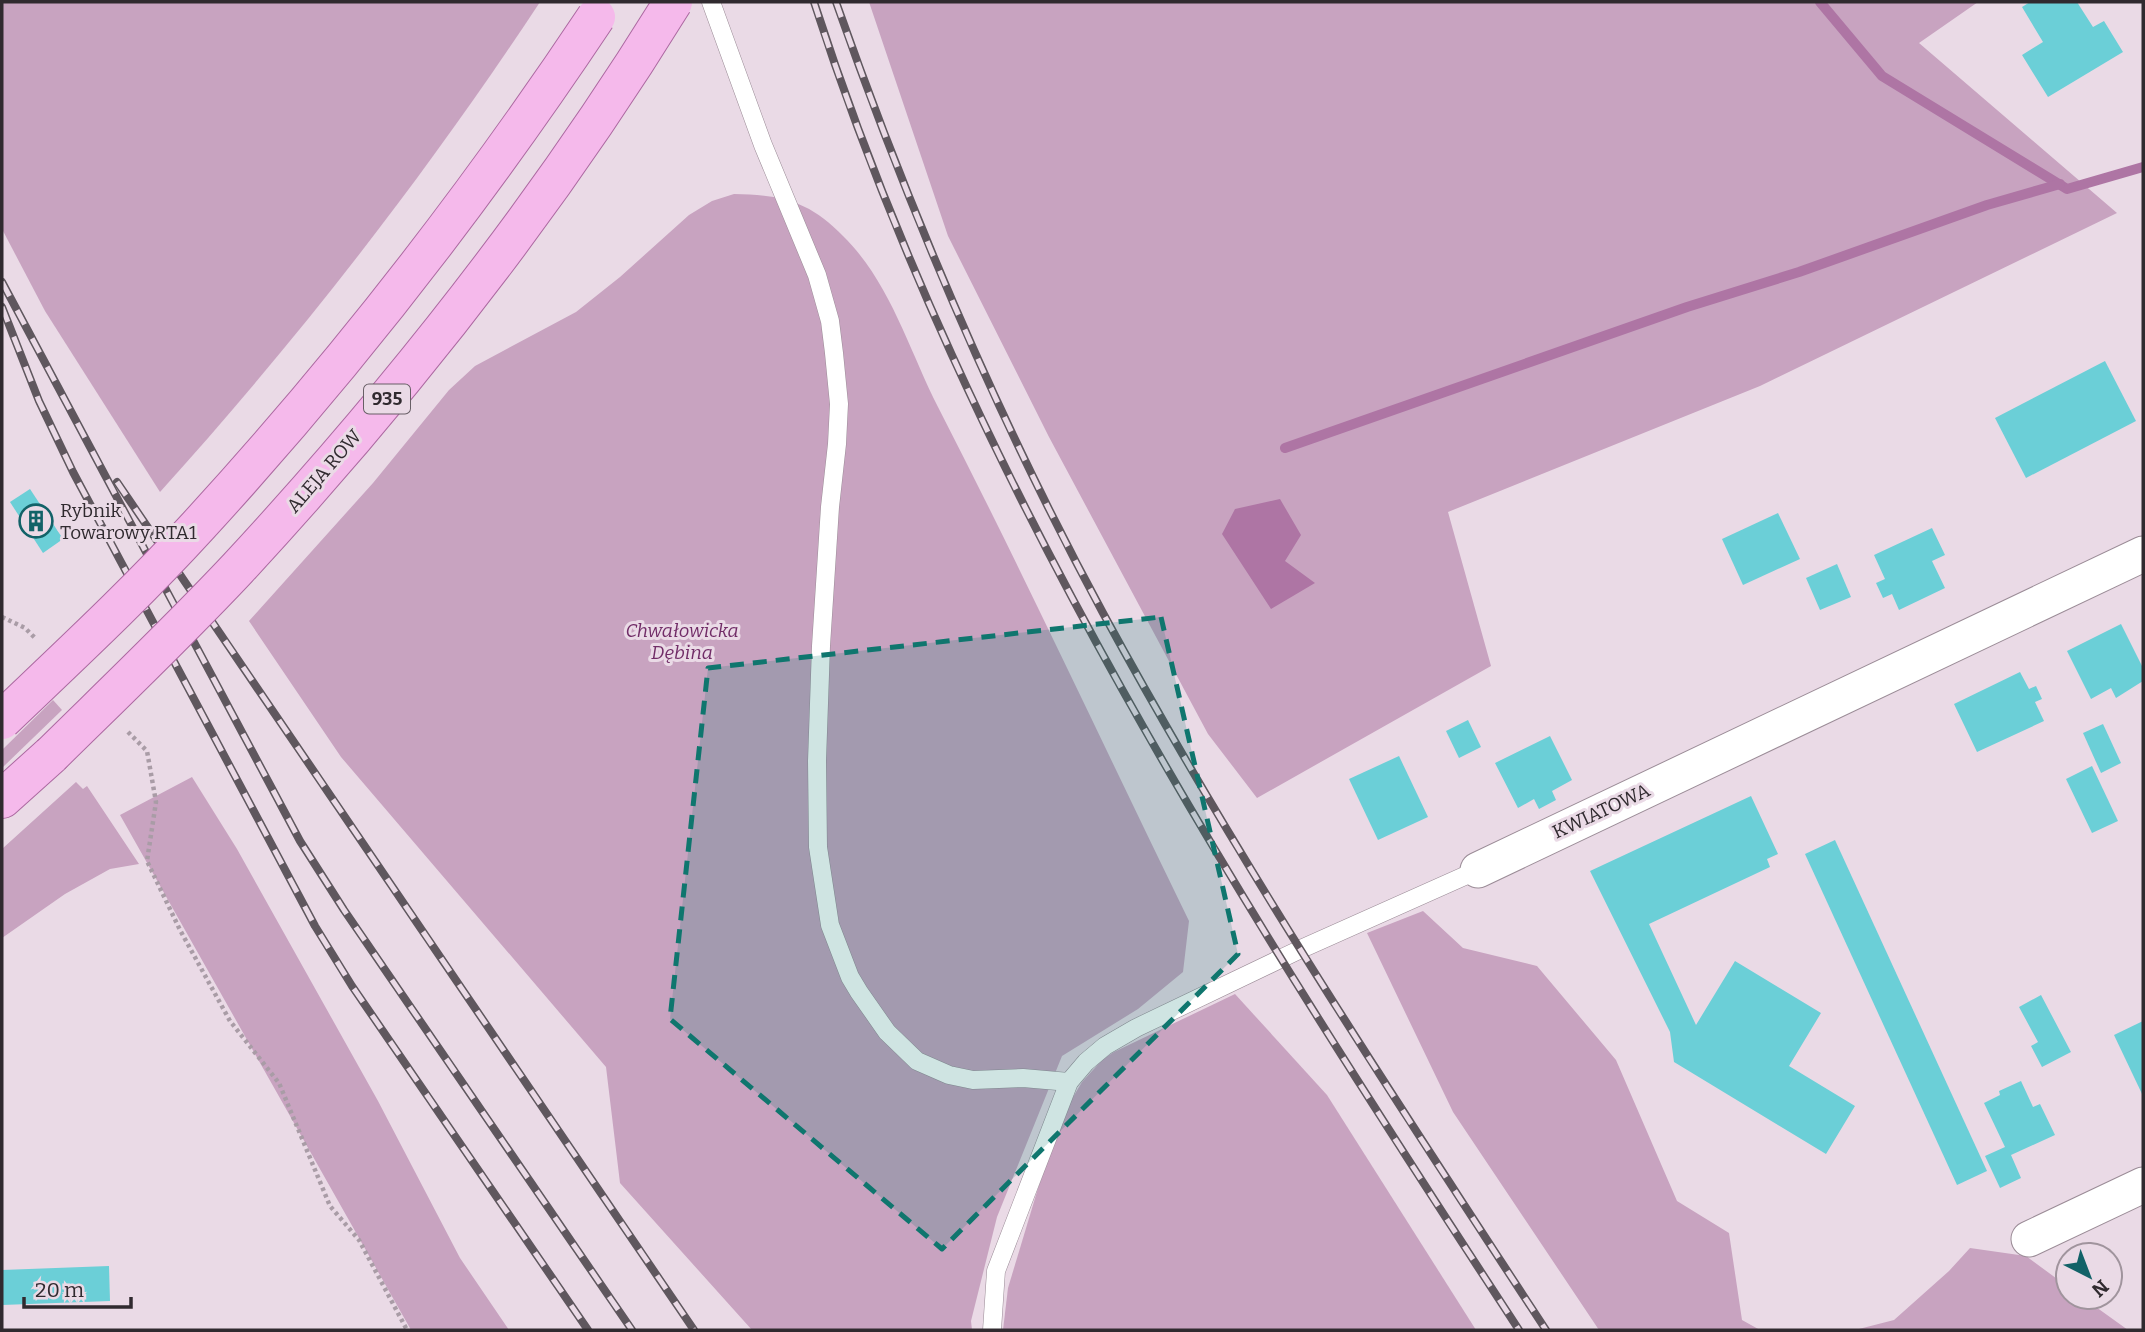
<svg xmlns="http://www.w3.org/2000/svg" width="2145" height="1332" viewBox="0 0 2145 1332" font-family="Bitter,serif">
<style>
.green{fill:#c8a3c0}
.water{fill:#ae75a4}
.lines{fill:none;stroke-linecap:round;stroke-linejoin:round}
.stream{stroke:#ae75a4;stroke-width:10}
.building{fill:#6bcfd7}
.service-casing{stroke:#9b8c97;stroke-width:19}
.minor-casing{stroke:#9b8c97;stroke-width:37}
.primary-casing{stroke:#ac69a1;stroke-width:40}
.path{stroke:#a99ca6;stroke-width:4.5;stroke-dasharray:3.5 3.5;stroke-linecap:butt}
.service{stroke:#fff;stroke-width:18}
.minor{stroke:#fff;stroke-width:35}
.primary{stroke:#f5b9eb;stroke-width:38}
.rail-casing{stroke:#5f575e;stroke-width:8}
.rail{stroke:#eadae6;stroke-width:5;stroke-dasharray:16;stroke-linecap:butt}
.primary-bridge-casing{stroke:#ac69a1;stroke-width:40;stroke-linecap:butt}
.primary-bridge{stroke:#f5b9eb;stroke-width:38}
.marked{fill:#0f766e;fill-opacity:0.2;stroke:#0f766e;stroke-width:5;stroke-dasharray:14 9;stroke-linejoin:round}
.labels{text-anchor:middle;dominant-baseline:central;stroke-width:6;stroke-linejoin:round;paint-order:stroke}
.shield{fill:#eadae6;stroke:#685f66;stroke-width:2}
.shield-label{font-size:18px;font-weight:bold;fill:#302a2f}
.street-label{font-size:19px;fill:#302a2f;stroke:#eadae6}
.poi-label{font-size:19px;fill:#302a2f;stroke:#eadae6;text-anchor:start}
.park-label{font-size:19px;font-style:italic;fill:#712c67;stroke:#eadae6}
</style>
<rect width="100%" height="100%" fill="#eadae6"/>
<!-- green -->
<g class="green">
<path d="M2,2H540C426,175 299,338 160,492L45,311L2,229Z"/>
<path d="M869,2H1978L1919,43L2117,213L1760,386L1448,512L1491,666L1257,798L1208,734L1049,437L948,236Z"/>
<path d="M734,194C782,195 809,201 843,236C890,282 909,350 938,407C1025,576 1105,749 1189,921L1183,972L1138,1009L1062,1056L997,1217L971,1321L972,1330H752L620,1183L606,1067L341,757L249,621L373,483L449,390L475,366L576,312L620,277L689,215L712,201Z"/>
<path d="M53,700L62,710L2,768V750Z"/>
<path d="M192,777L237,849L378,1101L460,1258L509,1330H411L120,815Z"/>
<path d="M76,782L83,789L87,786L139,864L110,869L65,894L2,938V849Z"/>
<path d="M1423,911L1463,948L1537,966L1616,1060L1677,1201L1729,1233L1742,1320L1760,1330H1599L1453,1112L1367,933Z"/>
<path d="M1235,994L1327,1095L1476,1330H1003L1008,1288L1039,1185L1069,1104L1082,1082L1103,1059L1114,1052Z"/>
<path d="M1970,1248L2026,1256L2068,1287V1297H2082L2128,1330H1855L1894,1320L1949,1271Z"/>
</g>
<!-- water -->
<path class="water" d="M1280,499L1301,535L1285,561L1315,583L1271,609L1222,534L1235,509Z"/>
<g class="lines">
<!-- stream -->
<g class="stream">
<path d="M1820,2L1882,76L2067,189L2143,167"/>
<path d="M1285,448L1687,307L1799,272L1987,205L2060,184"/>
</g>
</g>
<!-- building -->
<g class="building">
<path d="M2030,2H2077L2093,27L2104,21L2123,52L2048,97L2022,55L2043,42L2022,7Z"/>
<path d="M2105,361L2136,421L2026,478L1995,418Z"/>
<path d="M30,489L63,539L43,553L10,502Z"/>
<path d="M1778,513L1800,559L1743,585L1722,539Z"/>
<path d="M1932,528L1945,555L1932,561L1945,588L1899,610L1892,594L1883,598L1876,583L1885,579L1874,555Z"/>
<path d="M1837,564L1851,597L1820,610L1806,578Z"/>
<path d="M2121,624L2143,668V681L2116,698L2111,688L2091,699L2067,651Z"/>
<path d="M2020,672L2029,689L2036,686L2042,699L2035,702L2044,721L1977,752L1954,704Z"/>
<path d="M1468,720L1481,747L1459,758L1446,731Z"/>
<path d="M2103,724L2121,763L2101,773L2083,733Z"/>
<path d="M1550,736L1572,780L1552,791L1556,800L1539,809L1534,799L1518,808L1495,763Z"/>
<path d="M1399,756L1428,817L1378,840L1349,779Z"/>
<path d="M2092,766L2118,821L2092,833L2066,779Z"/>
<path d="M1751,796L1778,854L1767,859L1770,867L1649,924L1696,1025L1735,961L1821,1013L1789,1066L1855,1106L1826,1154L1674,1062L1670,1032L1590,871Z"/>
<path d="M1835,840L1987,1171L1957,1185L1805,854Z"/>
<path d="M2041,995L2071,1052L2042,1067L2031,1046L2038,1042L2019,1007Z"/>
<path d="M2143,1021V1096L2114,1035Z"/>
<path d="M2021,1081L2033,1107L2040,1104L2055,1135L2011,1155L2021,1178L2000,1188L1985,1156L2005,1147L1984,1103L2000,1095L1999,1091Z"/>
<path d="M109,1266L110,1301L2,1305V1270Z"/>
</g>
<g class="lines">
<defs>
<g id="service">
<path d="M711,2L763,145L817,275L830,321L834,353L839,404L837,444L830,507L821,646L817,761L818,847L830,925L850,977L859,992L887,1032L917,1061L949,1075L973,1080L1023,1078L1069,1082"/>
<path d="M992,1330L996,1271L1069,1082L1086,1062L1105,1046L1136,1028L1301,949L1478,870"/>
</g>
<g id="minor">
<path d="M1478,870L2143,554"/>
<path d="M2029,1239L2143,1185"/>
</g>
<path id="primary" d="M2,799L51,755"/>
</defs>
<!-- service casing -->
<use href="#service" class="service-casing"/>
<!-- minor casing -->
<use href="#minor" class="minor-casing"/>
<!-- primary casing -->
<use href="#primary" class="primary-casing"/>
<!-- path -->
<g class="path">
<path d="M2,617L25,628L36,639"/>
<path d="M128,732L147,751L156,802L147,861L180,930L230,1021L279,1083L330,1206L359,1240L407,1330"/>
</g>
<!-- service -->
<use href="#service" class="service"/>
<!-- minor -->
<use href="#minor" class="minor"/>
<!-- primary -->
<use href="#primary" class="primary"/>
<defs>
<g id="rail">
<path d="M814,2C970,484 1244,909 1519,1330"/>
<path d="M836,2C910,212 997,417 1103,613C1237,860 1392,1095 1546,1330"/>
<path d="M2,282L300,841L344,910L632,1330"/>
<path d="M2,307L39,401L73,472L315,926L352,986L588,1330"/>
<path d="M117,482L694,1330"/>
</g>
</defs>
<!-- rail casing -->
<use href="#rail" class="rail-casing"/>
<!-- rail -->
<use href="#rail" class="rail"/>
<defs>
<g id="primary-bridge">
<path d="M2,720C68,657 136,594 198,526C344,367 476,197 596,17"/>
<path d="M51,755C114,693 178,632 238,568C400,393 548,205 673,2"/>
</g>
</defs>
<!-- primary-bridge casing -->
<use href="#primary-bridge" class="primary-bridge-casing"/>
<!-- primary-bridge -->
<use href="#primary-bridge" class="primary-bridge"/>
</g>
<!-- marked area -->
<path class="marked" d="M1161,617L1238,954L942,1249L670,1019L708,668Z"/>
<!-- icons -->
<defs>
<symbol id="building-ring" viewBox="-11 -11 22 22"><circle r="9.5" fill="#eadae6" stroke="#126268" stroke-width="1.5"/><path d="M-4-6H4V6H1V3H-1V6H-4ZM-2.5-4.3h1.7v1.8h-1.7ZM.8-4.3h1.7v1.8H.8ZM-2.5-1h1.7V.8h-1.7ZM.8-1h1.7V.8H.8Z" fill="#126268"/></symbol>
</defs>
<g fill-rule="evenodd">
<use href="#building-ring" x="17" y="502" width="38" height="38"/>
</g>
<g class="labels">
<!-- shield labels -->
<rect class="shield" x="364" y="384.5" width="46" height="29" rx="5"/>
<g class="shield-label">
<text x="387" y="399">935</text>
</g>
<!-- street labels -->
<g class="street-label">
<text transform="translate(324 471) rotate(-49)">ALEJA ROW</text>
<text transform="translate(1601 811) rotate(-25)">KWIATOWA</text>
</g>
<!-- poi labels -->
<g class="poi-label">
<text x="60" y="510">Rybnik<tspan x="60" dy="22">Towarowy RTA1</tspan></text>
</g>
<!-- park labels -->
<g class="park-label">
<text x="682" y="630">Chwałowicka<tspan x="682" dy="22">Dębina</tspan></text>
</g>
</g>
<!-- border -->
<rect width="2145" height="1332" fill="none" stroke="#302a2f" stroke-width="7"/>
<!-- north arrow -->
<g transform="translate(2089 1276) rotate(138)"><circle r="33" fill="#eadae6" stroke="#a0949d" stroke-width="2"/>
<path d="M0-5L12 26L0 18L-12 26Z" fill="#126268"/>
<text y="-10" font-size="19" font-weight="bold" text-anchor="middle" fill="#302a2f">N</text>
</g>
<!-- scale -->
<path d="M24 1297v10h107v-10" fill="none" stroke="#302a2f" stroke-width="3.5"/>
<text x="35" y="1297" font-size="21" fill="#302a2f" stroke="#eadae6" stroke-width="5" paint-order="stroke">20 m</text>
</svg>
